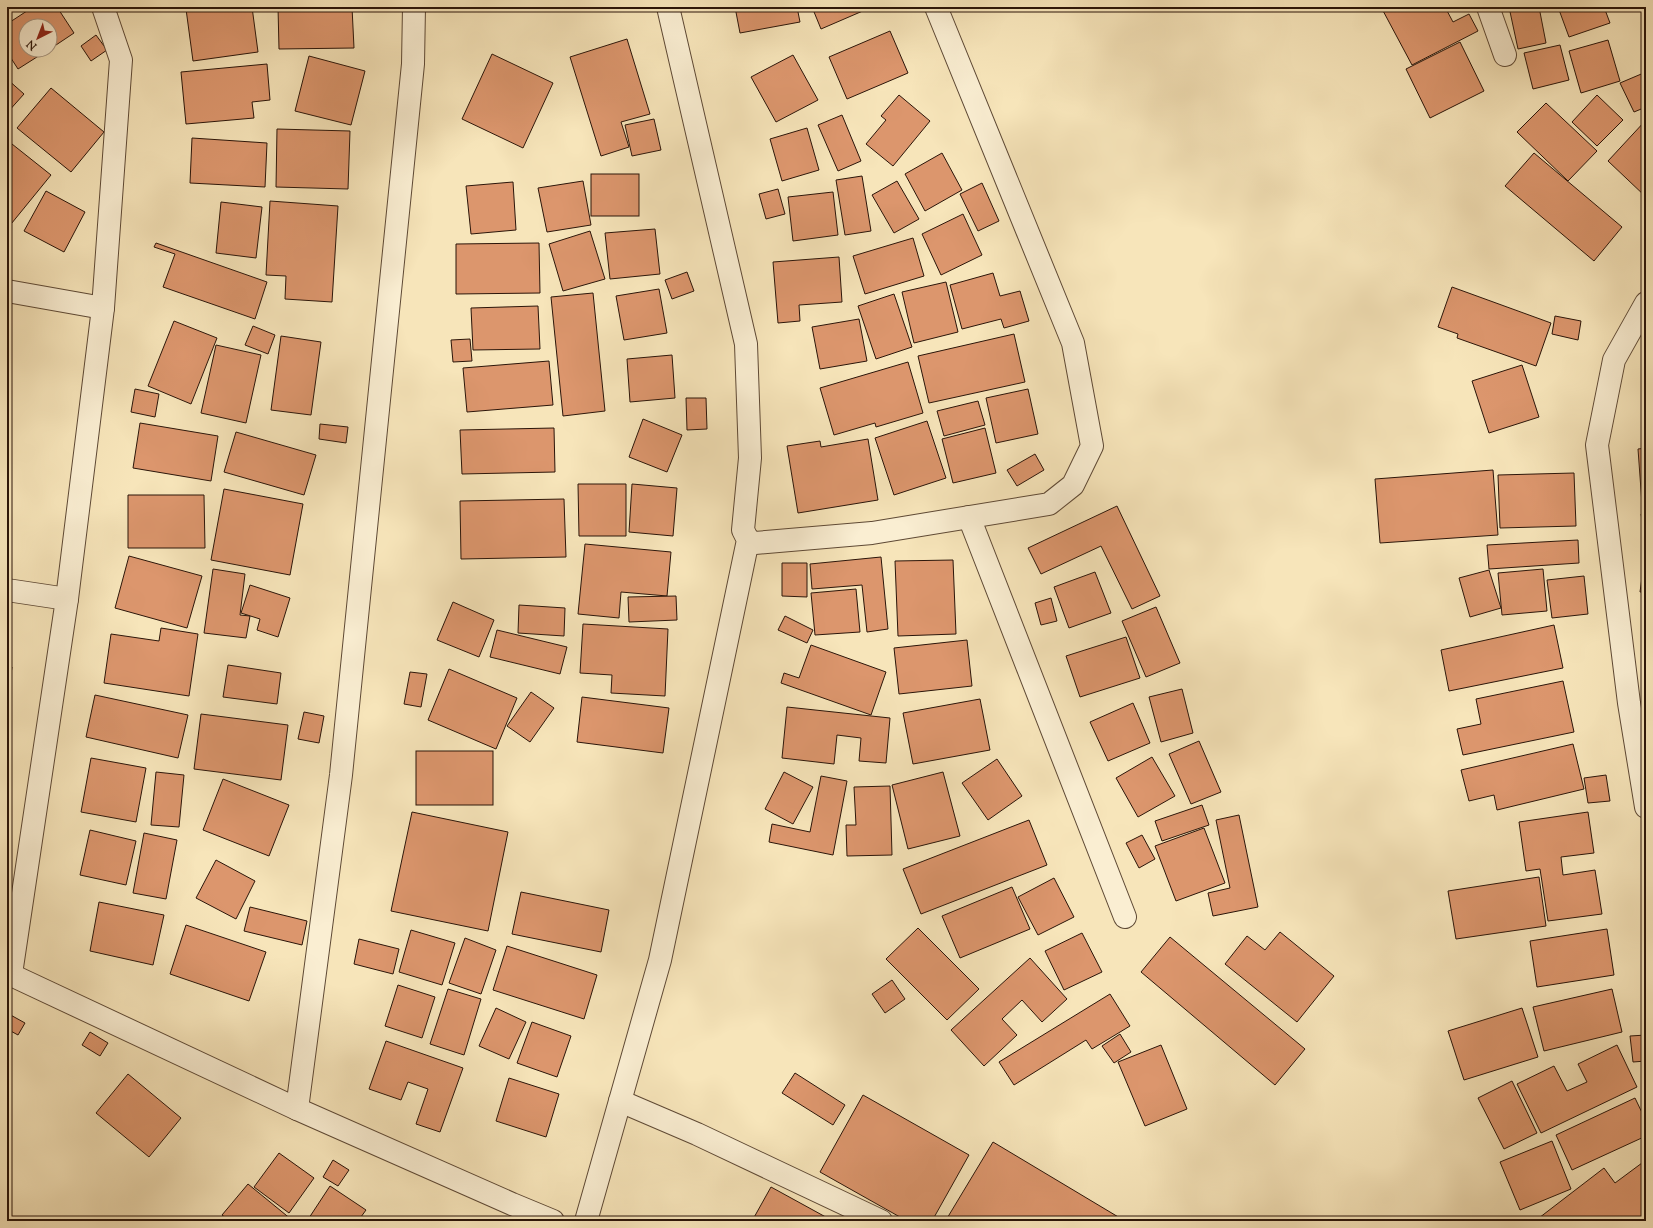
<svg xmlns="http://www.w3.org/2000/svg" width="1653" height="1228" viewBox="0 0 1653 1228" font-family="'Sorts Mill Goudy',serif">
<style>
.building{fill:#dc966d;stroke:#2b1509}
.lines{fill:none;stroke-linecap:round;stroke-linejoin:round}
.minor-casing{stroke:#5e4935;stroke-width:24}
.minor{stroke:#faeed2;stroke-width:22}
</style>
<rect width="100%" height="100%" fill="#f7e5ba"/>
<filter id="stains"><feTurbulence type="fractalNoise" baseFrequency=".005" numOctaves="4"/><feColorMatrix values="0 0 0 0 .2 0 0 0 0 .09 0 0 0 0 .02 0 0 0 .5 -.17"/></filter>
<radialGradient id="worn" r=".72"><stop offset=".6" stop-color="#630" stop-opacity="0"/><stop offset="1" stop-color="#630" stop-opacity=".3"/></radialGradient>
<!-- building -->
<g class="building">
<path d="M33,7H57L74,33L50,49V26H26V50H48L18,69L7,52V24Z"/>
<path d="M198,7H252L258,52L193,61L186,9Z"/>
<path d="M278,7H352L354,48L279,49Z"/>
<path d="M735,7H797L800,22L740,33Z"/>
<path d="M812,7H872L821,29Z"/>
<path d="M1381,7H1445L1453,22L1469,14L1478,31L1412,65Z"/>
<path d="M1509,7H1539L1546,43L1518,49Z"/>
<path d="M1558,7H1604L1610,23L1569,37Z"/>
<path d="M890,31L908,73L847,99L829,57Z"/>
<path d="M96,35L107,50L91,61L81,46Z"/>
<path d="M627,39L650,114L621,122L629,147L601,156L570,57Z"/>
<path d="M1608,40L1620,81L1581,93L1569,51Z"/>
<path d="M1460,42L1484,91L1430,118L1406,69Z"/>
<path d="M1560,45L1569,80L1533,89L1524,53Z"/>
<path d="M492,54L553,83L523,148L462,119Z"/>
<path d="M793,55L818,100L776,122L751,77Z"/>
<path d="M309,56L365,71L351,125L295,111Z"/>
<path d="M267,64L270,100L252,102L254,118L186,124L181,72Z"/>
<path d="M1646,72V107L1634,112L1620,83Z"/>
<path d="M7,79L24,94L7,113Z"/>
<path d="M51,88L104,132L71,172L17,128Z"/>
<path d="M899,95L930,121L893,166L866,144L886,120L881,116Z"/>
<path d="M1597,95L1623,120L1597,146L1572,122Z"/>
<path d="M1546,103L1597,151L1568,181L1517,132Z"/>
<path d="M842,115L861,161L838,171L818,125Z"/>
<path d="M654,119L661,150L632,156L625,125Z"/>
<path d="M1646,120V197L1608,161Z"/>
<path d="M807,128L819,170L782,181L770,139Z"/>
<path d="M277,129L350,131L348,189L276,187Z"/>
<path d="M192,138L267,143L265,187L190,183Z"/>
<path d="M12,144L51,175L7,229V150Z"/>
<path d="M942,153L962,190L925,211L905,174Z"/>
<path d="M1534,153L1622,227L1594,261L1505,186Z"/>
<rect x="591" y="174" width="48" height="42"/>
<path d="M862,176L871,231L845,235L836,180Z"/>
<path d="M583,181L591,225L547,232L538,188Z"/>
<path d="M897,181L919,219L894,233L872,195Z"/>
<path d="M513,182L516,230L471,234L466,186Z"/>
<path d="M982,183L999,221L978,231L960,194Z"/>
<path d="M778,189L785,214L766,219L759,194Z"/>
<path d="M46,191L85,212L64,252L24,231Z"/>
<path d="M833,192L838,235L793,241L788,197Z"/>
<path d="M270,201L338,206L332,302L285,299L286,276L266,275Z"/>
<path d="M221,202L262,207L256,258L216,253Z"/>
<path d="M963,214L982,255L941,275L922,234Z"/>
<path d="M655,229L660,274L610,279L605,233Z"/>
<path d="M590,231L605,279L563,291L549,244Z"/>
<path d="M913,238L924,276L865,294L853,256Z"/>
<path d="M156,243L267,282L255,319L163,287L175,254L154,247Z"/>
<path d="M539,243L540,293L456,294V244Z"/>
<path d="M839,257L842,302L799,305L800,321L778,323L773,262Z"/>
<path d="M687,272L694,291L672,299L665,280Z"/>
<path d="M993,273L1000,296L1020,291L1029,321L1004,328L1001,319L962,329L950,285Z"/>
<path d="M946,282L958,332L914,343L902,292Z"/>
<path d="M1452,287L1551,323L1536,366L1457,338L1458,334L1438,327Z"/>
<path d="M659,289L667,333L624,340L616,296Z"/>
<path d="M593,293L605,411L563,416L551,297Z"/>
<path d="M894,294L912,347L876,359L858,306Z"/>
<path d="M538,306L540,349L473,350L471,308Z"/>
<path d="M1555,316L1581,321L1578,340L1552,334Z"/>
<path d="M859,319L867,361L820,369L812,327Z"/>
<path d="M174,321L217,338L191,404L148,386Z"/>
<path d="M253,326L275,335L268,354L245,345Z"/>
<path d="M1014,334L1025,382L929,403L918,356Z"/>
<path d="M281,336L321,342L311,415L271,410Z"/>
<path d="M470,339L472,361L453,362L451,340Z"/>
<path d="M216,345L261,355L246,423L201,413Z"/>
<path d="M672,355L675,398L630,402L627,359Z"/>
<path d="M549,361L553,405L467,412L463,368Z"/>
<path d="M908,362L923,413L876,427L875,423L834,435L820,388Z"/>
<path d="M1522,365L1539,417L1489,433L1472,381Z"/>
<path d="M135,389L159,394L155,417L131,412Z"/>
<path d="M1028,389L1038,434L996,443L986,398Z"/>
<path d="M686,398H706L707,429L687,430Z"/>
<path d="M978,401L985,425L944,436L937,411Z"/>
<path d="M643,419L682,435L667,472L629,457Z"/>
<path d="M927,421L946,478L894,495L875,438Z"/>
<path d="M140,423L218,436L211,481L133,468Z"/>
<path d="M320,424L348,427L346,443L319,439Z"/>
<path d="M554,428L555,472L462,474L460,430Z"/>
<path d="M985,428L996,473L953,483L942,439Z"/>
<path d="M236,432L316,455L304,495L224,472Z"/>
<path d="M868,439L878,500L798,513L787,446L820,441L821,447Z"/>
<path d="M1646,448V503L1642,504L1638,449Z"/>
<path d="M1035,454L1044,470L1017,486L1007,470Z"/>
<path d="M1493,470L1498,535L1380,543L1375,479Z"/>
<path d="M1574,473L1576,526L1500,528L1498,475Z"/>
<path d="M578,484H626V536H579Z"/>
<path d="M632,484L677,488L673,536L629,532Z"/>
<path d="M224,489L303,504L290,575L211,560Z"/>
<path d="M128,495H204L205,548H128Z"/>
<path d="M564,499L566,557L461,559L460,501Z"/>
<path d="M1117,506L1160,596L1132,609L1101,546L1041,574L1028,548Z"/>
<path d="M1646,513V543L1641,514Z"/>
<path d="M1578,540L1579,563L1489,569L1487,545Z"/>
<path d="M585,544L671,552L667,596L621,592L619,618L578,614Z"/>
<path d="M129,556L202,576L187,628L115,608Z"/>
<path d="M881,557L888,629L867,632L862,585L812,589L810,564Z"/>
<path d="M953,560L956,634L898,636L895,561Z"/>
<path d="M782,563H807V597L782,596Z"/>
<path d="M213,569L245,574L240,615L250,616L246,638L204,633Z"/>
<path d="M1543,569L1547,611L1502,615L1498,573Z"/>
<path d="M1489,570L1501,608L1470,617L1459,578Z"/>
<path d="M1643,570L1646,571V592H1640Z"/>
<path d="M1095,572L1111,613L1069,628L1054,587Z"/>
<path d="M1584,576L1588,614L1552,618L1547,580Z"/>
<path d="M250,585L290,598L278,637L257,630L260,619L241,613Z"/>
<path d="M856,589L860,632L815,635L811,593Z"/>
<path d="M676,596L677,620L629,622L628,597Z"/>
<path d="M1051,598L1057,621L1041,625L1035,603Z"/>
<path d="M453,602L494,620L479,657L437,640Z"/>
<path d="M519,605L565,608L564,636L518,633Z"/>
<path d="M1156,607L1180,663L1146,677L1122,621Z"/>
<path d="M785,616L813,630L807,643L778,630Z"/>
<path d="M583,624L668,629L665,696L611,693L612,675L580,673Z"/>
<path d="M1554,625L1563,668L1449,691L1441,650Z"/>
<path d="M161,628L198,634L189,696L104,683L111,634L159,641Z"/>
<path d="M497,630L567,647L560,674L490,657Z"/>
<path d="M1126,637L1140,678L1080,697L1066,656Z"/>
<path d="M967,640L972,686L899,694L894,648Z"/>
<path d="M811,645L886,672L871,715L781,683L784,673L799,678Z"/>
<path d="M228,665L281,673L277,704L223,697Z"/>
<path d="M7,666L12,667L7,703Z"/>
<path d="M449,669L517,698L496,749L428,720Z"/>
<path d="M410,672L427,674L421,707L404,704Z"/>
<path d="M1563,681L1574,732L1463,755L1457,729L1481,724L1476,699Z"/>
<path d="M1182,689L1193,733L1161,742L1149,697Z"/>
<path d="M531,692L554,708L530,742L507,726Z"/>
<path d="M95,695L188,715L178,758L86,737Z"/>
<path d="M582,697L669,708L663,753L577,742Z"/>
<path d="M980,699L990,750L913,764L903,713Z"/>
<path d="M1133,703L1150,743L1108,761L1090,722Z"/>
<path d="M787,707L890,718L886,763L859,761L861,738L837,735L834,764L782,758Z"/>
<path d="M304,712L324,716L319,743L298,739Z"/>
<path d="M201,714L288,725L281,780L194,769Z"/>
<path d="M1199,741L1221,792L1191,804L1169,754Z"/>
<path d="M1573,744L1584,789L1497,810L1494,795L1469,801L1461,770Z"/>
<rect x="416" y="751" width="77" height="54"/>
<path d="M1152,757L1175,796L1138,817L1116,778Z"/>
<path d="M91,758L146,768L136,822L81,812Z"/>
<path d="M997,759L1022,796L988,820L962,783Z"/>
<path d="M156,772L184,775L179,827L151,825Z"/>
<path d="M784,772L813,787L793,824L765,809Z"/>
<path d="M943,772L960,836L908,849L892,785Z"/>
<path d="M1606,775L1610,801L1588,803L1584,778Z"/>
<path d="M821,776L847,781L833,855L769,842L772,824L810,832Z"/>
<path d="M223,779L289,805L269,856L203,830Z"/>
<path d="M890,786L892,855L847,856L846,825H856L854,787Z"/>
<path d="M1202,805L1209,825L1162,841L1155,821Z"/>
<path d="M412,812L508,832L488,931L391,911Z"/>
<path d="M1588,812L1594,853L1561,857L1563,875L1595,870L1602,914L1548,921L1540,869L1526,871L1519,822Z"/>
<path d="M1239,815L1258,907L1213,916L1208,893L1230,888L1216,820Z"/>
<path d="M1029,820L1047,865L921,914L903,869Z"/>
<path d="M1204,828L1225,883L1176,901L1155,846Z"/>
<path d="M90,830L136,841L126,885L80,875Z"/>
<path d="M144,833L177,840L166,899L133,893Z"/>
<path d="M1142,835L1155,859L1139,868L1126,843Z"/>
<path d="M216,860L255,881L236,919L196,898Z"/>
<path d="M1539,877L1546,926L1456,939L1448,891Z"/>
<path d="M1054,878L1074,917L1038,935L1018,897Z"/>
<path d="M1012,887L1030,929L960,958L942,916Z"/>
<path d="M521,892L609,910L601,952L512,934Z"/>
<path d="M99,902L164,915L153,965L90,951Z"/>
<path d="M250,907L307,921L302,945L244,931Z"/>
<path d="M186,925L266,952L249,1001L170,974Z"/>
<path d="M918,928L979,989L947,1020L886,959Z"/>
<path d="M1607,929L1614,975L1537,987L1530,941Z"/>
<path d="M411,930L455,943L442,985L399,972Z"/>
<path d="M1280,932L1334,976L1297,1022L1225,964L1247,936L1265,950Z"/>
<path d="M1082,933L1102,972L1064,990L1045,951Z"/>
<path d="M1170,937L1305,1049L1275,1085L1141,972Z"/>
<path d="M465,938L496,950L481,994L449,983Z"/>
<path d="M359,939L399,949L393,974L354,964Z"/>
<path d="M507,946L597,975L584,1019L493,990Z"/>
<path d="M1030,958L1067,999L1042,1022L1022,1000L1002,1019L1017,1035L984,1066L951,1030Z"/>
<path d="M892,980L905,999L885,1013L872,994Z"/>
<path d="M398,985L435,997L422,1038L385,1026Z"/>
<path d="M448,989L481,999L464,1055L430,1044Z"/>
<path d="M1612,989L1622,1032L1544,1051L1533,1007Z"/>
<path d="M1110,994L1130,1026L1092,1049L1086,1040L1014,1085L999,1062Z"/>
<path d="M496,1008L526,1022L509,1059L479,1046Z"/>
<path d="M1522,1008L1538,1057L1464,1080L1448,1031Z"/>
<path d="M7,1013L25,1023L18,1035L7,1029Z"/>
<path d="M532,1022L571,1036L557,1077L517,1063Z"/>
<path d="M90,1032L108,1043L100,1056L82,1045Z"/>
<path d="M1120,1034L1131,1052L1114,1063L1102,1046Z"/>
<path d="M1646,1035V1061L1633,1062L1630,1036Z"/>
<path d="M386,1041L463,1068L440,1132L416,1124L428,1089L408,1082L401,1100L369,1089Z"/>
<path d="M1161,1045L1187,1109L1145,1126L1118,1062Z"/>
<path d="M1617,1045L1637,1087L1541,1133L1517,1084L1554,1066L1567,1091L1587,1082L1578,1064Z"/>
<path d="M795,1073L845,1105L833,1125L782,1093Z"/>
<path d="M128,1074L181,1118L149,1157L96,1113Z"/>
<path d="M509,1078L559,1094L546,1137L496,1121Z"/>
<path d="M1512,1081L1537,1133L1504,1149L1478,1098Z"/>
<path d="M863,1095L969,1155L932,1221H907L820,1172Z"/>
<path d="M1635,1098L1646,1121V1136L1572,1170L1556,1135Z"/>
<path d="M1552,1141L1571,1189L1520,1210L1500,1162Z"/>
<path d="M993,1142L1125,1221H947L946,1220Z"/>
<path d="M279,1153L314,1178L289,1213L254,1187Z"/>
<path d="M333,1160L349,1170L338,1186L323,1177Z"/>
<path d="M1646,1160V1221H1535L1604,1168L1615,1183Z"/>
<path d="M248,1184L292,1220L291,1221H230L222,1215Z"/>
<path d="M330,1186L366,1210L358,1221H307Z"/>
<path d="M771,1187L833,1221H752Z"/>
</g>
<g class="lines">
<defs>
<g id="minor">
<path d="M1488,7L1505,55"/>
<path d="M7,291L103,308"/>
<path d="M1646,303L1614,360L1597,445L1629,703L1646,807"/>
<path d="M969,517L1125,917"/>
<path d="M748,540L755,543L872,533L1049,504L1073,485L1092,446L1073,343L936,7"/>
<path d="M7,590L67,599"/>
<path d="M7,973L297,1109L512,1204L553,1221"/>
<path d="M11,974L67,599L103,308L121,60L103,7"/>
<path d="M620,1101L697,1134L881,1221"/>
<path d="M297,1109L341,775L413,64L414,7"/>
<path d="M586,1221L660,960L748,540L743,530L750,458L746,344L668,7"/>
</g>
</defs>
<!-- minor casing -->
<use href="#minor" class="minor-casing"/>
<!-- minor -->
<use href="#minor" class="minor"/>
</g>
<!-- margin -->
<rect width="1653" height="1228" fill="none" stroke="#f7e5ba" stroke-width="24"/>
<rect x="8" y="8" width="1637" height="1212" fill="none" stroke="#2b1509" stroke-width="2"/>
<rect x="12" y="12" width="1629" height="1204" fill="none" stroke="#2b1509"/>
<!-- north arrow -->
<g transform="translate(38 38) rotate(222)"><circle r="19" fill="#faeed2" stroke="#a79782"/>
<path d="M0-3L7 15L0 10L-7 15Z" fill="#8f2418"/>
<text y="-6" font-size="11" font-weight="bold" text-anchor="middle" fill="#2b1509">N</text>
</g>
<rect width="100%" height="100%" filter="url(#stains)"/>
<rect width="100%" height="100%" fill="url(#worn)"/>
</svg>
